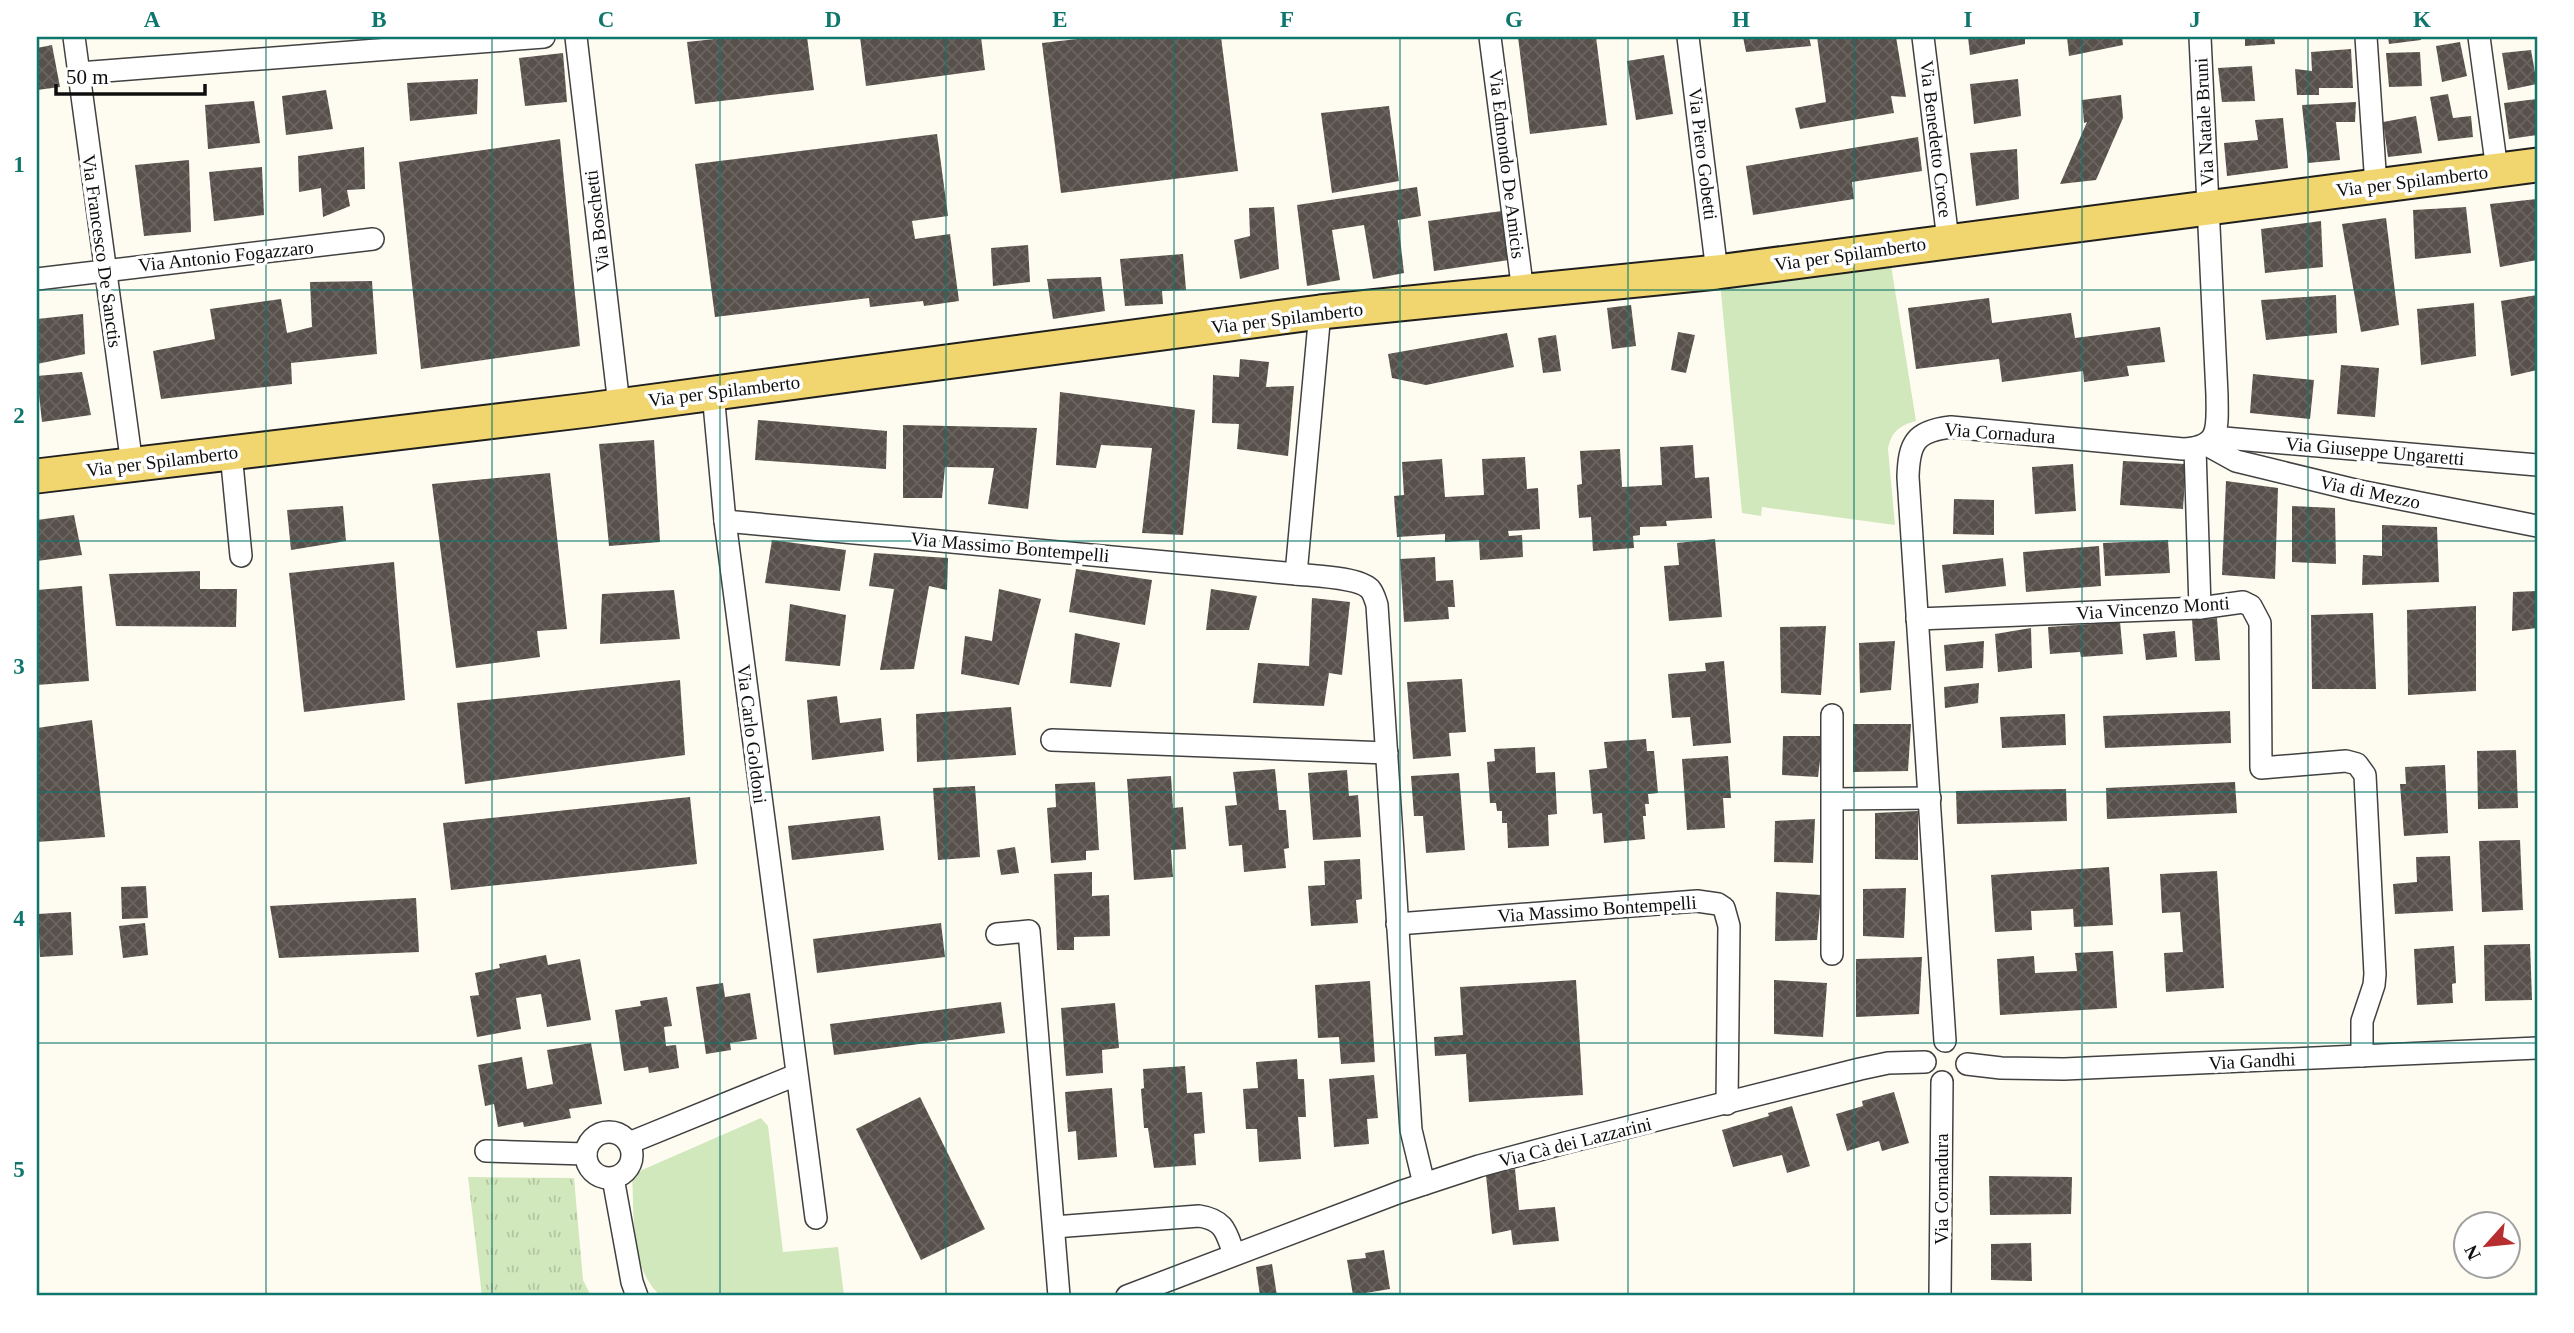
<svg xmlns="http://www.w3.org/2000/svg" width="2574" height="1333" viewBox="0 0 2574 1333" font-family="Georgia,serif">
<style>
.grass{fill:url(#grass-tufts)}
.park{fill:#d1e7bc}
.building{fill:url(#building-cross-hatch)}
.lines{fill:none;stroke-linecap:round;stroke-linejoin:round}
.street-casing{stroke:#414141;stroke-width:24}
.primary-casing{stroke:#1f1f1f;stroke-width:37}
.street{stroke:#fff;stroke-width:21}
.primary{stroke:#f1d56e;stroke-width:33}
.grid{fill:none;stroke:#0f766e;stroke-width:2;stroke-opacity:0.55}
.labels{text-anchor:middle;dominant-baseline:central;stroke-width:7;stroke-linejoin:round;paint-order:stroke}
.street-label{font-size:19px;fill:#0e0e0e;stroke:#fff}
.neatline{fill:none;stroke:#0f766e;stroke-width:2.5}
.grid-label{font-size:23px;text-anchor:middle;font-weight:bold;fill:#0f766e}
</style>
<defs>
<pattern id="grass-tufts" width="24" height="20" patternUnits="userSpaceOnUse" patternTransform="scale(1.75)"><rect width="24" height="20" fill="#d1e7bc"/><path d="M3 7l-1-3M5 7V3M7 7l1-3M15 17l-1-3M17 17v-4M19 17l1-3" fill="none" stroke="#b2c5a0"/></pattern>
<pattern id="building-cross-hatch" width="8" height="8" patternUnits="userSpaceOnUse" patternTransform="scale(1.75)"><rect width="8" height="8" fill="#57504b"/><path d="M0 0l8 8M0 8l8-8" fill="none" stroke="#6a6561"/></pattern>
</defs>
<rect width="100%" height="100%" fill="#fefcf1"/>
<!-- grass -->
<path class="grass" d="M468,1177L574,1178L583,1280L591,1296H482Z"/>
<!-- park -->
<g class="park">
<path d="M1890,259L1916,421C1900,425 1891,432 1888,449L1895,525L1762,507L1761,516L1742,513L1720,282Z"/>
<path d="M761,1118L768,1126L783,1252L838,1247L844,1296H661C629,1268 635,1217 632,1178L642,1170Z"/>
</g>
<!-- building -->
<g class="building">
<path d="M733,37H807L814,90L695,104L687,42Z"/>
<path d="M860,37H981L985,70L866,86Z"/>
<path d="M1095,37H1221L1238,171L1061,193L1042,43Z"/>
<path d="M1518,37H1596L1607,125L1530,134Z"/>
<path d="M1743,37H1809L1811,46L1746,52Z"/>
<path d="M1817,37H1896L1906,97L1891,96L1894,113L1800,129L1795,108L1826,102Z"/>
<path d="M1968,37H2025V44L1970,55Z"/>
<path d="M2067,37H2122L2123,45L2069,56Z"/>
<path d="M2245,37H2274L2275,44L2245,46Z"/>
<path d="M2388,37H2421V40L2389,44Z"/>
<path d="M2460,42L2467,76L2442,82L2436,46Z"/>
<path d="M52,45L60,87L37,90V48Z"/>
<path d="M2351,49L2353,88H2319V95H2297L2295,69L2312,71L2311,52Z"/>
<path d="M2531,50L2537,84L2508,90L2502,53Z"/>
<path d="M2420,52L2422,86L2389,87L2386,53Z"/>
<path d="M563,53L567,102L525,106L519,58Z"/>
<path d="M1664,55L1673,114L1636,120L1627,61Z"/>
<path d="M2252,66L2255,101L2222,102L2218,68Z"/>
<path d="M478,79L477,114L410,121L407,83Z"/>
<path d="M2018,79L2021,116L1974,124L1970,84Z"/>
<path d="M326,90L333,129L286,135L282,96Z"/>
<path d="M2448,94L2453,118L2471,116L2473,137L2438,141L2430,97Z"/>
<path d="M2121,95L2123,118L2096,180L2060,184L2087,122L2084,123L2082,100Z"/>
<path d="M2537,99V135L2509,139L2504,103Z"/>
<path d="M254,101L260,143L208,149L205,105Z"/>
<path d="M2356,102L2355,122H2336L2340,160L2308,163L2302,105Z"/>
<path d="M1389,106L1399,181L1332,193L1321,113Z"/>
<path d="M2416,116L2422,153L2388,157L2383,122Z"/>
<path d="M2283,118L2288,168L2227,176L2224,143L2258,140L2255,120Z"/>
<path d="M937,134L948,216L912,221L915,239L950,234L959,301L924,306L923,301L870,307L869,298L715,317L695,164Z"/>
<path d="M1918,137L1922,171L1852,182L1854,199L1753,215L1746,166Z"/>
<path d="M560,139L580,346L421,369L399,162Z"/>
<path d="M364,147L365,189L347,190L350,206L323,217L321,188L299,192L298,156Z"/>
<path d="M2017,149L2019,199L1976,206L1970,153Z"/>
<path d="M189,160L191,232L144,236L135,165Z"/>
<path d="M262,167L264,215L214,221L209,172Z"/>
<path d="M1417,187L1421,216L1398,220L1404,273L1373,279L1364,225L1332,230L1340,280L1307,286L1297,205Z"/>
<path d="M2537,199V260L2500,267L2490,204Z"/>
<path d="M1274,207L1279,269L1240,279L1234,240L1250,236L1249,208Z"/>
<path d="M2466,207L2471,253L2415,259L2413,210Z"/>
<path d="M1502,211L1509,260L1434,271L1428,221Z"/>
<path d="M2386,218L2399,325L2361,332L2342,224Z"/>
<path d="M2321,221L2323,267L2265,273L2261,229Z"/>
<path d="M1028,245L1030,282L993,286L991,248Z"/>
<path d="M1183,254L1186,290L1162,291L1163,304L1125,306L1120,259Z"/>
<path d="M1101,277L1105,311L1053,319L1047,279Z"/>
<path d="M372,281L377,354L291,363L292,384L161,399L153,351L215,339L210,309L281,299L287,333L312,327L310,282Z"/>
<path d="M2336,295L2337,333L2266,340L2261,300Z"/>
<path d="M2537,295V370L2511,376L2501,301Z"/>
<path d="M1989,298L1992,323L2071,313L2075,338L2160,327L2165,362L2127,366L2129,376L2084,382L2083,371L2002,382L1999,359L1916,369L1908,308Z"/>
<path d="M2474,303L2476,356L2421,365L2417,309Z"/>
<path d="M1631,305L1636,346L1612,349L1607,308Z"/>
<path d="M83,314L85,354L37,364V319Z"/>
<path d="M1678,332L1695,335L1686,373L1671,370Z"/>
<path d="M1507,333L1514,367L1426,385L1392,378L1388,354Z"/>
<path d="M1556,335L1561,371L1543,373L1538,338Z"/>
<path d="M1240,359L1269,362L1266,387L1294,386L1288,456L1237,449L1239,424L1212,423L1213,375L1239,377Z"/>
<path d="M2341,365L2379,368L2375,417L2337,414Z"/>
<path d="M82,372L91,415L42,422L37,376Z"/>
<path d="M2253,374L2314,380L2310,419L2250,413Z"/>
<path d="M1060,392L1195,410L1183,535L1142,533L1152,448L1101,445L1096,468L1056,465Z"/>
<path d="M758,420L887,431L886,469L755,460Z"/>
<path d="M903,425L1037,428L1028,509L988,504L994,468L945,467L942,498H903Z"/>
<path d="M654,440L660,542L609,546L599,444Z"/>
<path d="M1693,445L1695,478L1709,477L1712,518L1666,521L1667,526L1640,527V535L1633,536L1634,548L1593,551L1591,517L1579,518L1577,485L1582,484L1580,451L1620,449L1622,487L1662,485L1660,447Z"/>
<path d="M1525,457L1527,489L1538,488L1540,529L1508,531L1509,536L1522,535L1523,557L1480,560L1479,540L1445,542V534L1397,537L1394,496L1404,495L1402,462L1442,459L1445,497L1484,495L1482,459Z"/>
<path d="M2123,461L2186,464L2183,509L2120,505Z"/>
<path d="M2073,464L2076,511L2035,514L2032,467Z"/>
<path d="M550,473L567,629L537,631L540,657L456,668L432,484Z"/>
<path d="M2226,481L2278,488L2275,579L2222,575Z"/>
<path d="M1954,499L1994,500V535L1953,534Z"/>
<path d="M343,506L346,541L291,550L287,510Z"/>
<path d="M2292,506L2335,508L2336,564L2292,562Z"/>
<path d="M74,515L82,555L37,561V520Z"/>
<path d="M2382,525L2437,527L2439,582L2362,585L2363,555L2382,556Z"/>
<path d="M1715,539L1722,617L1669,621L1664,566L1679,565L1677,543Z"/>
<path d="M772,540L846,550L840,591L765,583Z"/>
<path d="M2168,540L2170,573L2105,576L2103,543Z"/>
<path d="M2099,546L2101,586L2026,592L2023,552Z"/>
<path d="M874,553L948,558L947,590L929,586L914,669L880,670L894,589L869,586Z"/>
<path d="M1435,557L1436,581L1453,580L1455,607H1448L1449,619L1404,622L1400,559Z"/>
<path d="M2003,558L2006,586L1945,593L1942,565Z"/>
<path d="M394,562L405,700L304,712L289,573Z"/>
<path d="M1076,569L1152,580L1145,625L1069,612Z"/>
<path d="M200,571V589H237L236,627L116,626L109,574Z"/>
<path d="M82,586L89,681L37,685V590Z"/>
<path d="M999,589L1041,599L1019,685L961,674L965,636L992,641Z"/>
<path d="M1211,589L1257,596L1249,630H1206Z"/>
<path d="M674,590L680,639L600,644L602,594Z"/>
<path d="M2537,591V628L2512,631L2513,592Z"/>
<path d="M1312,598L1350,602L1342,675L1329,673L1324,706L1253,703L1258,663L1309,666Z"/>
<path d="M790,604L846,615L840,666L785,661Z"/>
<path d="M2476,606V691L2408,695L2407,610Z"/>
<path d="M2373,613L2376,689H2312L2311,615Z"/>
<path d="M2217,618L2220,660L2195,661L2192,620Z"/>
<path d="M2120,622L2123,654L2081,657L2080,652L2050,654L2048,627Z"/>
<path d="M1826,626L1821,695L1781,693L1780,627Z"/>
<path d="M2031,628L2032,668L1998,672L1995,634Z"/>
<path d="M2175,631L2177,657L2146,660L2143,634Z"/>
<path d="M1075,633L1120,643L1111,687L1070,683Z"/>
<path d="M1895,641L1891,690L1860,693L1859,643Z"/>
<path d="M1984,641L1983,668L1946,671L1944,645Z"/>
<path d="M1724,661L1731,743L1693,746L1690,717L1672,718L1668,674L1706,671L1705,663Z"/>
<path d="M1462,679L1466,732L1449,733L1451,756L1413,759L1407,682Z"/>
<path d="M680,680L685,755L465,784L457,703Z"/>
<path d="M1979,683L1978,703L1945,708L1944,687Z"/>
<path d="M837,696L840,723L881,718L884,751L812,760L807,700Z"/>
<path d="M1011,707L1016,755L917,762L916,714Z"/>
<path d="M2230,711L2231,743L2105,748L2103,716Z"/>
<path d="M2065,714L2066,745L2002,748L2000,717Z"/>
<path d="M92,720L105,837L37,842V728Z"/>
<path d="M1853,724H1911L1908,771L1853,772Z"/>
<path d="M1783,736H1823L1818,777L1782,775Z"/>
<path d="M1646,739L1647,751H1654L1658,793L1648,794L1649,804H1645L1646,816H1643L1645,839L1604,843L1602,813L1593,814L1589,770L1607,768L1604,742Z"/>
<path d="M1535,747L1536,773L1555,772L1557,814L1548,815L1549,846L1508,848L1507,823H1502V811H1497L1496,803H1490L1487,762L1495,761L1494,749Z"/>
<path d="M2516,750L2518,808L2478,809L2477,751Z"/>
<path d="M1728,756L1731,798H1723L1725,828L1687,830L1682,759Z"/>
<path d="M2445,765L2448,833L2404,836L2400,784H2406L2405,767Z"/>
<path d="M1275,769L1279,810H1286L1289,848L1284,849L1286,868L1244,872L1242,845L1229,846L1225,806L1237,805L1233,772Z"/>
<path d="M1347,770L1349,796L1358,795L1361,837L1313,840L1308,773Z"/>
<path d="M1459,773L1465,850L1426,853L1423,816H1414L1411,776Z"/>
<path d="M1171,776L1173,808L1183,807L1186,849L1171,850L1173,877L1134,880L1127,779Z"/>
<path d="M1095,782L1099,850L1086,851V860L1051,863L1047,808L1056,807L1055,784Z"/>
<path d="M2235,782L2237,813L2107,819L2106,788Z"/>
<path d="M975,786L980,857L938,860L933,788Z"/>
<path d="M2066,789L2067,821L1957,824L1956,791Z"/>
<path d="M690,797L697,864L451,890L443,823Z"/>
<path d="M1918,811V860L1875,859V813Z"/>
<path d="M880,816L884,850L792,860L788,826Z"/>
<path d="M1815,819L1813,863L1774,862L1775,821Z"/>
<path d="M2520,840L2523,910L2482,912L2479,841Z"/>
<path d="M1015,847L1019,873L1001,875L997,850Z"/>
<path d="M2450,856L2453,911L2395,914L2393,884L2417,882L2416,857Z"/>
<path d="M1360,859L1362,899L1356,900L1358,923L1311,926L1308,886L1325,885L1324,861Z"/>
<path d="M2109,867L2113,925L2074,927L2073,909L2031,911L2032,930L1995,932L1991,875Z"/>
<path d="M2217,871L2224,988L2166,992L2164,953L2183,952L2180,912L2162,913L2160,874Z"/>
<path d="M1092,872V896L1109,895L1110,936L1074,937V950H1057L1054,874Z"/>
<path d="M146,886L148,918L122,919L121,887Z"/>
<path d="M1906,888L1904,938L1863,936V889Z"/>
<path d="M1776,892L1821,895L1817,940L1775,941Z"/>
<path d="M416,898L419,952L279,958L270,906Z"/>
<path d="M71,912L73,955L40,957L38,914Z"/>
<path d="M145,923L148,955L123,958L119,926Z"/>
<path d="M941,923L945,957L817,973L813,939Z"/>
<path d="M2530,944L2532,1000L2485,1001L2484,945Z"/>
<path d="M2454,946L2456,983L2452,984L2453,1003L2417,1005L2414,949Z"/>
<path d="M2113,951L2117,1008L2000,1015L1997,959L2034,956L2035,973L2077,971L2075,953Z"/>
<path d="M546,955L548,965L580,959L591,1020L547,1027L541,994L516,998L521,1029L477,1037L470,996L479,995L475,973L500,968L499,964Z"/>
<path d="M1922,957L1919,1014L1856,1017V959Z"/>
<path d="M1576,980L1583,1095L1469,1102L1466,1054L1435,1056L1434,1037L1463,1035L1460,987Z"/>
<path d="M1774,980L1827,983L1823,1037L1774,1034Z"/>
<path d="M1370,981L1375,1062L1341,1064L1339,1037L1318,1038L1315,985Z"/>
<path d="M723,983L725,997L750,993L757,1039L730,1043L731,1050L706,1054L696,987Z"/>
<path d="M667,997L672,1026L664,1027L666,1046L676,1045L679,1068L649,1073L648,1067L624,1071L615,1010L641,1006L640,1001Z"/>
<path d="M1001,1002L1005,1033L834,1055L830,1024Z"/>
<path d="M1115,1003L1119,1048L1102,1050L1103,1073L1066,1076L1061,1008Z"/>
<path d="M591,1043L602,1104L569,1109L571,1118L524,1127L523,1122L498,1127L494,1104L485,1106L478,1065L522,1057L527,1089L553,1084L547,1050Z"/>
<path d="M1297,1059L1298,1079H1304L1306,1117H1298L1301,1159L1259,1162L1257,1129H1246L1243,1089L1258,1088L1256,1062Z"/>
<path d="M1185,1066L1187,1093L1202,1092L1205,1133L1194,1134L1196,1165L1154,1168L1148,1128H1144L1141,1089L1144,1088L1143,1069Z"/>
<path d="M1374,1075L1378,1118L1367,1119L1369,1144L1334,1147L1329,1079Z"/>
<path d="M1112,1088L1117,1157L1078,1160L1076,1131L1068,1132L1065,1092Z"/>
<path d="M1894,1092L1909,1143L1882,1151L1879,1141L1847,1151L1836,1114L1863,1106L1862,1101Z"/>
<path d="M920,1097L985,1229L921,1260L856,1129Z"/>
<path d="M1792,1106L1810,1166L1787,1173L1782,1155L1733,1167L1722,1130L1769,1116L1768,1113Z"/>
<path d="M1515,1169L1519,1210L1555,1207L1559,1241L1513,1245L1511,1230L1492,1234L1486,1175Z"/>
<path d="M1989,1176L2072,1177L2071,1214L1990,1215Z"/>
<path d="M2031,1243L2032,1281L1991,1280V1244Z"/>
<path d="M1384,1250L1390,1289L1353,1295L1347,1260L1366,1258L1365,1253Z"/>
<path d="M1272,1264L1277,1296H1260L1256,1267Z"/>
</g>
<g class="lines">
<defs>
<g id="street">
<path d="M74,37L132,465"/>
<path d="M576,37L619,405"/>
<path d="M1490,37L1523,292"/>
<path d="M1688,37L1717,272"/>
<path d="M1923,37L1948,240"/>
<path d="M2366,37L2376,186"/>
<path d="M2479,37L2497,170"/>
<path d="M79,73L544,37"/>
<path d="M37,279L373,239"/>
<path d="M713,393L725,521L816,1218"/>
<path d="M2213,437L2537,465"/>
<path d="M2207,445L2236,461L2355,490L2537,526"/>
<path d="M2195,448L2200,608"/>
<path d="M231,453L241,556"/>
<path d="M725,521L1296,574C1313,576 1358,577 1370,589C1374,594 1375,599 1377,605L1411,1130L1424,1184"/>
<path d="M1296,574L1320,312"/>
<path d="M1917,619L2200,608L2243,602L2251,606L2260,623L2261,768L2346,761L2357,764L2365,775L2375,974L2374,985L2362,1021V1056"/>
<path d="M1052,740L1387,753"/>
<path d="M1833,799L1930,798"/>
<path d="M1397,924L1697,901L1718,904L1724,908L1729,926L1727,1104"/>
<path d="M997,934L1029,931L1059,1296"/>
<path d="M1832,954V715"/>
<path d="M1945,1041L1908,477C1909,443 1915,431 1951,427L2183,449C2222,447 2217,426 2217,395L2200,37"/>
<path d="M1967,1064L2001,1068L2064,1069L2537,1048"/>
<circle cx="609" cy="1155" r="23"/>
<path d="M629,1143L796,1075"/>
<path d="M486,1151L586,1154"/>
<path d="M613,1178L632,1282L637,1296"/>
<path d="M1054,1227L1199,1216C1225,1220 1226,1232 1234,1254"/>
<path d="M1127,1296L1400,1192L1479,1166L1565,1143L1860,1069L1888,1063L1925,1062"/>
<path d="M1940,1296L1942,1082"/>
</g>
<path id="primary" d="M37,476L588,410L1320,312L1717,272L2537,165"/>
</defs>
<!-- street casing -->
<use href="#street" class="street-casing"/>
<!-- primary casing -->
<use href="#primary" class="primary-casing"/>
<!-- street -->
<use href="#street" class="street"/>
<!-- primary -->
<use href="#primary" class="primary"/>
</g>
<!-- grid -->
<path class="grid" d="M266,37V1296M492,37V1296M720,37V1296M946,37V1296M1174,37V1296M1400,37V1296M1628,37V1296M1854,37V1296M2082,37V1296M2308,37V1296M37,290H2537M37,541H2537M37,792H2537M37,1043H2537"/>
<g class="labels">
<!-- street labels -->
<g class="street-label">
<text transform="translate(2204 122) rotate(-93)">Via Natale Bruni</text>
<text transform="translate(1936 139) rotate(83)">Via Benedetto Croce</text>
<text transform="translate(1703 154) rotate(83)">Via Piero Gobetti</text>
<text transform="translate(1507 164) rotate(83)">Via Edmondo De Amicis</text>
<text transform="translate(2412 181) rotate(-7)">Via per Spilamberto</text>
<text transform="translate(597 221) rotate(-97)">Via Boschetti</text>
<text transform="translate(102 251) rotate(82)">Via Francesco De Sanctis</text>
<text transform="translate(1850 254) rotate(-8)">Via per Spilamberto</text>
<text transform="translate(226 256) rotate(-6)">Via Antonio Fogazzaro</text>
<text transform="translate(1287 318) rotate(-7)">Via per Spilamberto</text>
<text transform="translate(724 391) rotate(-7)">Via per Spilamberto</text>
<text transform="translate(2000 433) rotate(4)">Via Cornadura</text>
<text transform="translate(2375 451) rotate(5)">Via Giuseppe Ungaretti</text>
<text transform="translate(162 461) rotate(-7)">Via per Spilamberto</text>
<text transform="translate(2370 492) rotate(12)">Via di Mezzo</text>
<text transform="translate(1010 547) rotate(5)">Via Massimo Bontempelli</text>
<text transform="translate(2153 608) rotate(-4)">Via Vincenzo Monti</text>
<text transform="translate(752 734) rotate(83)">Via Carlo Goldoni</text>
<text transform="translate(1597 909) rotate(-4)">Via Massimo Bontempelli</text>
<text transform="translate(2252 1061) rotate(-3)">Via Gandhi</text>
<text transform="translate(1575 1142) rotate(-14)">Via Cà dei Lazzarini</text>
<text transform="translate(1941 1189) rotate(-90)">Via Cornadura</text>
</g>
</g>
<!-- border -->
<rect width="2574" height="1333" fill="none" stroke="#ffffff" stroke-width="77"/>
<!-- north arrow -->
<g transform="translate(2487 1245) rotate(243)"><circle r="33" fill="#ffffff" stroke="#9f9f9f" stroke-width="2"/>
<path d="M0-5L12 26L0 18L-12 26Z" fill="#b72e30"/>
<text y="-10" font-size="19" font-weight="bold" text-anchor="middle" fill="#0e0e0e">N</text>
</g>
<!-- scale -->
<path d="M56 84v10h149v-10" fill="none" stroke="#0e0e0e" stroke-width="3.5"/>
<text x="66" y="84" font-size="21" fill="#0e0e0e" stroke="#ffffff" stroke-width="5" paint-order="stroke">50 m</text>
<rect x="38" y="38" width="2498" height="1256" class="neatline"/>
<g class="grid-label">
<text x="152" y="27">A</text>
<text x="379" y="27">B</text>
<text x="606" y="27">C</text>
<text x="833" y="27">D</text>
<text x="1060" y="27">E</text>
<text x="1287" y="27">F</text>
<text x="1514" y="27">G</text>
<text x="1741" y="27">H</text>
<text x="1968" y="27">I</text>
<text x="2195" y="27">J</text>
<text x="2422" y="27">K</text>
<text x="19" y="172">1</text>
<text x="19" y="423">2</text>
<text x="19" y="674">3</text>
<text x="19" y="926">4</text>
<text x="19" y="1177">5</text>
</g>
</svg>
